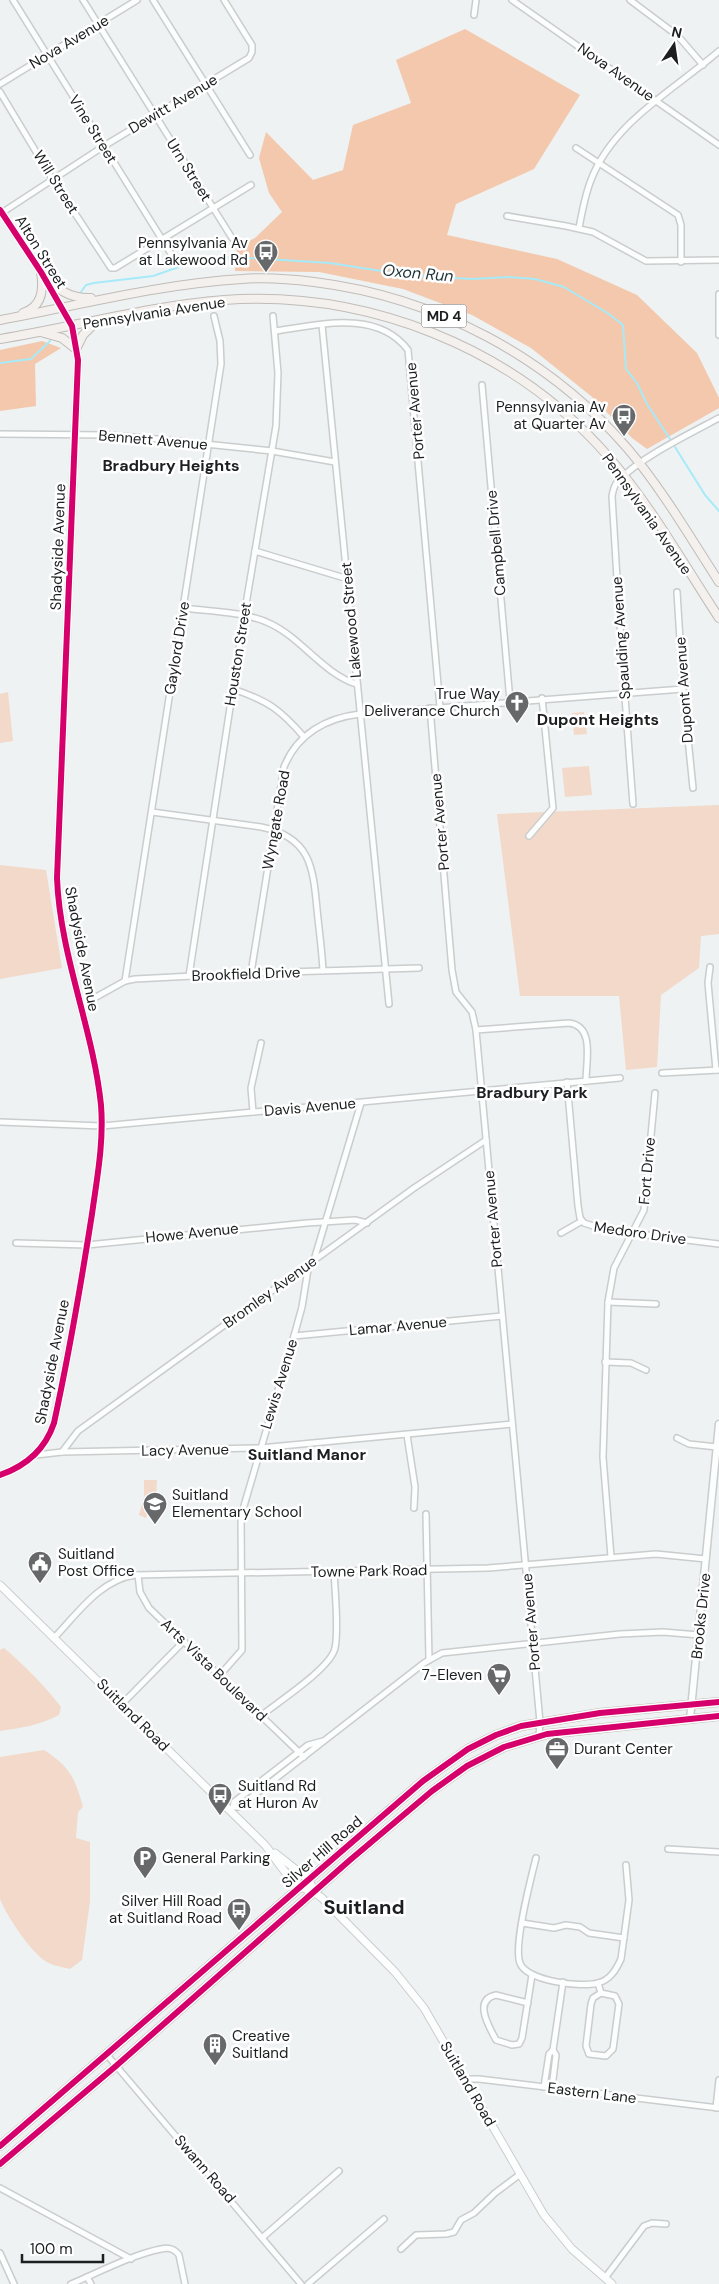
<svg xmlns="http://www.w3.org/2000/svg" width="719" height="2284" viewBox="0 0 719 2284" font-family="'DM Sans',sans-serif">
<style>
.green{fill:#f2d9ca}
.forest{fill:#f3c8ad}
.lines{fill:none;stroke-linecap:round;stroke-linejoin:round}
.stream{stroke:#a7eaf8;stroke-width:2}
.minor-casing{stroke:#cacdcd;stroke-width:8}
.tertiary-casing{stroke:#cacdcd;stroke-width:9}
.secondary-casing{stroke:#cacdcd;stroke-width:9}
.primary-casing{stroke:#c1bcb8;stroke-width:10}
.trunk-casing{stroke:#c1bcb8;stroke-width:10}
.minor{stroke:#fcfdfd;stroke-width:5}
.tertiary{stroke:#fcfdfd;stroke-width:6}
.secondary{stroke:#fcfdfd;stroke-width:7}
.primary{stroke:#f6f3f1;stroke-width:8}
.trunk{stroke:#f4f0ed;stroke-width:8}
.cycleway-casing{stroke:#fff;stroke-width:9}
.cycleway{stroke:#d6006c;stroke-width:6}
.labels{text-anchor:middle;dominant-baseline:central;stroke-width:5;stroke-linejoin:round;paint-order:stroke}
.shield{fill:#fff;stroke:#606262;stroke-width:1}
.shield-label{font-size:14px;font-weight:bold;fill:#1c1e1f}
.street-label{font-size:15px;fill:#1c1e1f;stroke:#fff}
.poi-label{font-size:15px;fill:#1c1e1f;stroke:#fff;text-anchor:start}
.water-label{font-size:16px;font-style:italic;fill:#1d3338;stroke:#fff}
.neighbourhood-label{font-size:16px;font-weight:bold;fill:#1c1e1f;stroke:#fff}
.district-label{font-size:20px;font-weight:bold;fill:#1c1e1f;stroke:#fff}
</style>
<rect width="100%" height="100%" fill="#eef2f2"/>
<!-- green -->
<g class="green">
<path d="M8,692L13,741L0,743V694Z"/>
<path d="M584,712L587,734L574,735L572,713Z"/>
<path d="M589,766L592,795L565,797L562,768Z"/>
<path d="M719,805V934L701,936L699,968L661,995L657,1067L626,1070L619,996H520L497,814Z"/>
<path d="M0,865L46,870L62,968L0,979Z"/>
<path d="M144,1480H157L156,1498L151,1504L146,1518L139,1515L144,1497Z"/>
<path d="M4,1648C25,1666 44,1685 61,1707L59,1715C40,1725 21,1728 0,1731V1650Z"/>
<path d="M44,1750C70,1767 75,1778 83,1807L78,1812L76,1838L90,1842V1901L82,1960L70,1969C63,1967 53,1966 47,1962C32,1954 6,1915 0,1899V1757Z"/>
</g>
<!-- forest -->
<g class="forest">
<path d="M465,29L580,95L534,169L456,204L447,235L557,259L637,295L697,353L719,398V408L647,449L632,438L591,396L531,348L472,315L403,289L319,272L235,271L237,247L255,238L282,212L269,193L259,158L266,132L313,180L343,170L353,125L411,103L396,60Z"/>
<path d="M42,341L61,348L35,364L36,406L0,411V350Z"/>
</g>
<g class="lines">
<!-- stream -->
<g class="stream">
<path d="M81,292L86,285L94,283L153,276L199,260L232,257L330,263L413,276L473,279L508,277L535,279L564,287L609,314L623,325L626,369L637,383L647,404L670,439"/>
<path d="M0,363L31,359L50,341"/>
<path d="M675,447L705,495L719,511"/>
</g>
<defs>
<g id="minor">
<path d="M13,0L173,257"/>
<path d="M83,0L232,238"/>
<path d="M153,0L250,155"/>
<path d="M512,0L719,145"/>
<path d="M630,0L678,36L703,65"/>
<path d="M474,15L476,0"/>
<path d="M0,84L137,0"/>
<path d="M0,92L53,180L111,268H115L251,185"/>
<path d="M576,148L678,215L681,225V262"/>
<path d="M0,214L104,146L249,58L252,52V45L224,0"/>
<path d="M507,216L566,226L593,232L646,261L719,260"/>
<path d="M579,228C582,212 585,195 591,180C613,122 674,90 719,51"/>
<path d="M719,294V335"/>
<path d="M322,325L389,1004"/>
<path d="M275,331C318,325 377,309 408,350L440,707"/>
<path d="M482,385L510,701"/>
<path d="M0,434L108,435L157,439L272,451L335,462"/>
<path d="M255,551L348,579"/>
<path d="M677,592L683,689L693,788"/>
<path d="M183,608C209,611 247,612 271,624C302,639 323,673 356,684"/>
<path d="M233,689C268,701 280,709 304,737"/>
<path d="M430,708L452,970L456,992L472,1012L476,1030L540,1722L539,1736"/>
<path d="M633,804C625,701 618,599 612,496C613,491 614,485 618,481C641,457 689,434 719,418"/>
<path d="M152,812L261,827C310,837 313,866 317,909C319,930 322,950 323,971"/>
<path d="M529,836L553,808L542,698"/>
<path d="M710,967L708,983L716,1070"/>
<path d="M251,973L284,767C297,734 326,718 360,714L683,689"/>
<path d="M189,976L244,616L276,426L278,373L273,316"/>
<path d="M125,981L221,364L220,341L214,316"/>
<path d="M80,1006L125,981L135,979L251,973L419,968"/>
<path d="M476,1030L569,1023C595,1026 586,1062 586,1081"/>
<path d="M662,1073L719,1070"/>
<path d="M567,1082L578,1206L580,1218L584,1223L606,1230L719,1244"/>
<path d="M253,1112L251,1088L261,1043"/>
<path d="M0,1122L102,1126L620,1078"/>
<path d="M561,1233L582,1221"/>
<path d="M16,1243L87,1245L307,1223L355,1220L367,1223"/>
<path d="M314,1260L361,1103"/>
<path d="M608,1302L656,1304"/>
<path d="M294,1336L502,1316"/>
<path d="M605,1362L631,1363L646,1370"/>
<path d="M407,1435L415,1487L414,1508"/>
<path d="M677,1438L689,1444L717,1447"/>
<path d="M62,1452L78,1431L414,1188L486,1140"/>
<path d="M36,1455L62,1452L260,1448L512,1424"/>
<path d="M426,1514L429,1660"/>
<path d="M611,1557L603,1457L608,1302L614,1268L644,1210L655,1093"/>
<path d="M138,1575L140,1592L149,1608L304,1757"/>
<path d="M54,1638C77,1614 100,1580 135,1575L488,1568L656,1554L706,1559"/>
<path d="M220,1675L242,1650L241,1516L294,1336L302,1307L309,1263"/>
<path d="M121,1705L184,1641"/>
<path d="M262,1715C278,1702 331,1668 335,1648C339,1630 335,1592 334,1571"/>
<path d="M233,1807H239L424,1663L442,1653L620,1634L663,1632L699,1635"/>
<path d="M233,1807L234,1802L308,1745L323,1741"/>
<path d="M668,1849L719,1852"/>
<path d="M536,1858C531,1878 513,1946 520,1963C526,1981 582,1988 598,1983C610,1980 616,1970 621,1959L629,1900L626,1865"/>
<path d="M522,1923L554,1928L566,1925L580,1927L589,1933L624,1938"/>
<path d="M598,1983L601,1993L593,1998L591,2004L586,2046L589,2054L606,2056L613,2049L619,2004L615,1996L601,1993"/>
<path d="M528,2003L496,1995C472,2000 490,2028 496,2040L512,2045L519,2044L522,2038L532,1975"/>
<path d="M107,2055L301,2284"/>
<path d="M465,2079H479L719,2108"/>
<path d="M544,2087L549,2054L553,2050L563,1982"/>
<path d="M552,2088L556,2055L553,2050"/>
<path d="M716,2108L719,2080"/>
<path d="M0,2188L131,2259"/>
<path d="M263,2237L339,2171"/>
<path d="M401,2249L416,2235L446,2234L454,2232L461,2220L474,2213L495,2193L519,2175"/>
<path d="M0,2253L14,2284"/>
<path d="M87,2277L91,2284"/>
<path d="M605,2278L644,2226L652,2223L666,2224"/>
<path d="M71,2284C97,2273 134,2254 161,2249C168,2247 175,2249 179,2255L185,2284"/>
<path d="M308,2284L384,2219"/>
</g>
<g id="tertiary">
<path d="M0,210L41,272L72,326L78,360L57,878C60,956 93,1028 101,1105C104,1142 97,1178 92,1214C81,1284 69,1354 54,1423C45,1450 26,1466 0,1475"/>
<path d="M690,1719L719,1424"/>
</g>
<g id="secondary">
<path d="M0,1585L265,1845C274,1856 289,1881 301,1887C309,1891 315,1892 322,1898L395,1972L424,2008L544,2215L572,2249L612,2284"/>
<path d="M275,1853L309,1880L314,1891"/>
</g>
<g id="primary">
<path d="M0,2146L423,1781L468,1749L496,1735L521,1726L600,1713L719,1702"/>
<path d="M0,2164L116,2066L350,1860L432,1791L467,1766L504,1747L547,1734L719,1716"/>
</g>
<g id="trunk">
<path d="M41,272C55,288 69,299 91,298"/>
<path d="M23,313C42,307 44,290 41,272"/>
<path d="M0,320C80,305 160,284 242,279C266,277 290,279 314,282C435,297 548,356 628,449C662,489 690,537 719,582"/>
<path d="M44,333L62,338L76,349L83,335L96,322"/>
<path d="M0,339C74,327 148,306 224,300C367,290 512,347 607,455C650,504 683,563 719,618"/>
</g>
</defs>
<!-- minor casing -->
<use href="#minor" class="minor-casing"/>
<!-- tertiary casing -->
<use href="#tertiary" class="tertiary-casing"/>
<!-- secondary casing -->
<use href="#secondary" class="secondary-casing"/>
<!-- primary casing -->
<use href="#primary" class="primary-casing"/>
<!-- trunk casing -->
<use href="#trunk" class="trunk-casing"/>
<!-- minor -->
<use href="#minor" class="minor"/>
<!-- tertiary -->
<use href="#tertiary" class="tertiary"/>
<!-- secondary -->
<use href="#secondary" class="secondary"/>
<!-- primary -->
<use href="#primary" class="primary"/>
<!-- trunk -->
<use href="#trunk" class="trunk"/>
<defs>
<g id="cycleway">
<path d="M0,210L41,272L72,326L78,360L57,878C60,956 93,1028 101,1105C104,1142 97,1178 92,1214C81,1284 69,1354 54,1423C45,1450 26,1466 0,1475"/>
<path d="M0,2146L423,1781L468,1749L496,1735L521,1726L600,1713L719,1702"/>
<path d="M0,2164L116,2066L350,1860L432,1791L467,1766L504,1747L547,1734L719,1716"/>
</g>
</defs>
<!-- cycleway casing -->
<use href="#cycleway" class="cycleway-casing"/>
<!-- cycleway -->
<use href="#cycleway" class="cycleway"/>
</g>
<!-- icons -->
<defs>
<symbol id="bus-pin" viewBox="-11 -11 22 30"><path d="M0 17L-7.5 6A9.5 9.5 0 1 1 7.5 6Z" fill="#666869" stroke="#fff"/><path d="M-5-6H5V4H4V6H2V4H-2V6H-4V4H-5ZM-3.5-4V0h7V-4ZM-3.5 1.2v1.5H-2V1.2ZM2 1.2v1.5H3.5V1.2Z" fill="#fff"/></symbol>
<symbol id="church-pin" viewBox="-11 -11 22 30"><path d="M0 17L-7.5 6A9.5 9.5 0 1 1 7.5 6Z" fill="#666869" stroke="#fff"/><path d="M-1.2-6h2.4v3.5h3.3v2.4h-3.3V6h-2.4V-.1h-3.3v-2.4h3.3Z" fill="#fff"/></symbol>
<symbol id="school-pin" viewBox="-11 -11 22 30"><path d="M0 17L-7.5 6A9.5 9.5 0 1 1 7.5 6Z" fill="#666869" stroke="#fff"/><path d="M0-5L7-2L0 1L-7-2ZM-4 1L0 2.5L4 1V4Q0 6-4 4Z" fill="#fff"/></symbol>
<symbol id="civic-pin" viewBox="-11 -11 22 30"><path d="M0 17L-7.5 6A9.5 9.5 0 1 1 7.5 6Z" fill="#666869" stroke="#fff"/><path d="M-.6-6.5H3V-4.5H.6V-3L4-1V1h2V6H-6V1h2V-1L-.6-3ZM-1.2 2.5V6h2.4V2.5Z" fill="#fff"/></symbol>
<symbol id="supermarket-pin" viewBox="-11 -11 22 30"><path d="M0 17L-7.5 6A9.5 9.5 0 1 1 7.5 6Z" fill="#666869" stroke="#fff"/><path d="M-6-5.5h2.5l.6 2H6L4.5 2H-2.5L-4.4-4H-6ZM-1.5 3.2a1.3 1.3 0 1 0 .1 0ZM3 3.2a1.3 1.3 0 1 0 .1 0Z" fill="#fff"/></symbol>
<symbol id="office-pin" viewBox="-11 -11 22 30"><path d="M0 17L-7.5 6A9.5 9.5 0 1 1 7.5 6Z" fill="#666869" stroke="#fff"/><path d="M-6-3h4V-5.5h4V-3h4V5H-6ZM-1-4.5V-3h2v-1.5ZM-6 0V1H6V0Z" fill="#fff"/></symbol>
<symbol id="parking-pin" viewBox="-11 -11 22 30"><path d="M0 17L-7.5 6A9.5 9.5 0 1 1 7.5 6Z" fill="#666869" stroke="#fff"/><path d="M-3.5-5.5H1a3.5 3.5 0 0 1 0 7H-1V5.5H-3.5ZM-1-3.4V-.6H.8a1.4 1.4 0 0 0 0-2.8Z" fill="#fff"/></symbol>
<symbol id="building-pin" viewBox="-11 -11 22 30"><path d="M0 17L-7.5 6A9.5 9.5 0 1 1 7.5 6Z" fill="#666869" stroke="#fff"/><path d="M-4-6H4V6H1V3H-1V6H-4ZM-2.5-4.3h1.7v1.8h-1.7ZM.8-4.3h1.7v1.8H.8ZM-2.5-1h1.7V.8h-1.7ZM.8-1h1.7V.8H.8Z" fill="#fff"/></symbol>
</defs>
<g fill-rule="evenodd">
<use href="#bus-pin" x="252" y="238" width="28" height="38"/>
<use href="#bus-pin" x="610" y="402" width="28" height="38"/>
<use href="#church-pin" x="503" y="689" width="28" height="38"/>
<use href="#school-pin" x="141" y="1490" width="28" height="38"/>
<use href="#civic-pin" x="26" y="1549" width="28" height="38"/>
<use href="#supermarket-pin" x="485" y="1661" width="28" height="38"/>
<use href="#office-pin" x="543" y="1735" width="28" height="38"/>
<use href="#bus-pin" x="206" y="1781" width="28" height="38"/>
<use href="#parking-pin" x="131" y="1844" width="28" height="38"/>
<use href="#bus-pin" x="225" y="1896" width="28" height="38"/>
<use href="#building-pin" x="201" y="2031" width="28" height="38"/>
</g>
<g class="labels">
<!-- shield labels -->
<rect class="shield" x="421.5" y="304.5" width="45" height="23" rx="4"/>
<g class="shield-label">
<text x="444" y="316">MD 4</text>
</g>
<!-- street labels -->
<g class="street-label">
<text transform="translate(69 42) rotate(-31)">Nova Avenue</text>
<text transform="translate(616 72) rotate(35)">Nova Avenue</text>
<text transform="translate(173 104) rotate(-31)">Dewitt Avenue</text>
<text transform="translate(93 129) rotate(58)">Vine Street</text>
<text transform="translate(189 170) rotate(58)">Urn Street</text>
<text transform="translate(56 182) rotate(58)">Will Street</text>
<text transform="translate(41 252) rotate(58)">Alton Street</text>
<text transform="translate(154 313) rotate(-9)">Pennsylvania Avenue</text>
<text transform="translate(415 411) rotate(-95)">Porter Avenue</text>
<text transform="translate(153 440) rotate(5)">Bennett Avenue</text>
<text transform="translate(647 514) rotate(55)">Pennsylvania Avenue</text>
<text transform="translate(496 543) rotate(-95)">Campbell Drive</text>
<text transform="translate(58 547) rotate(-88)">Shadyside Avenue</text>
<text transform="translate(351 620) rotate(-95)">Lakewood Street</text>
<text transform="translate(621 638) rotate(-94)">Spaulding Avenue</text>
<text transform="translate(177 648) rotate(-81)">Gaylord Drive</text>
<text transform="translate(238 654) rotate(-81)">Houston Street</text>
<text transform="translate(684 690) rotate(-94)">Dupont Avenue</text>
<text transform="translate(276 820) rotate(-80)">Wyngate Road</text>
<text transform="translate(440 822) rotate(-95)">Porter Avenue</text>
<text transform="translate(82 949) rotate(79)">Shadyside Avenue</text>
<text transform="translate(246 974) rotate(-2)">Brookfield Drive</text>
<text transform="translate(310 1107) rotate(-5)">Davis Avenue</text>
<text transform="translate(647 1171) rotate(-85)">Fort Drive</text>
<text transform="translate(493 1219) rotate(-95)">Porter Avenue</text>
<text transform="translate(192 1233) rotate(-6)">Howe Avenue</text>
<text transform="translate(640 1233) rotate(8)">Medoro Drive</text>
<text transform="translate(270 1292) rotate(-36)">Bromley Avenue</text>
<text transform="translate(398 1326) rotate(-5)">Lamar Avenue</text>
<text transform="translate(52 1362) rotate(-79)">Shadyside Avenue</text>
<text transform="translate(279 1384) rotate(-73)">Lewis Avenue</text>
<text transform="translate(185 1450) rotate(-1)">Lacy Avenue</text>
<text transform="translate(369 1571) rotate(-1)">Towne Park Road</text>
<text transform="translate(701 1616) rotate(-84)">Brooks Drive</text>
<text transform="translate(531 1622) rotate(-95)">Porter Avenue</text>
<text transform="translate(214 1670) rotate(44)">Arts Vista Boulevard</text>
<text transform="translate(133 1715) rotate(45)">Suitland Road</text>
<text transform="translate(322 1852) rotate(-41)">Silver Hill Road</text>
<text transform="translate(468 2084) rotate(60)">Suitland Road</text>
<text transform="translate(592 2093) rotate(7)">Eastern Lane</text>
<text transform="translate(205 2169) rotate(49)">Swann Road</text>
</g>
<!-- poi labels -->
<g class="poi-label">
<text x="248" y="243" text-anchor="end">Pennsylvania Av<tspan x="248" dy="17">at Lakewood Rd</tspan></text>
<text x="606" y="407" text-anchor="end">Pennsylvania Av<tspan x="606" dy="17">at Quarter Av</tspan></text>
<text x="500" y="694" text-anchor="end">True Way<tspan x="500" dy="17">Deliverance Church</tspan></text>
<text x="172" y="1495">Suitland<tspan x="172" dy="17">Elementary School</tspan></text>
<text x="58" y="1554">Suitland<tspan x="58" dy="17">Post Office</tspan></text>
<text x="482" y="1675" text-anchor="end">7-Eleven</text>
<text x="574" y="1749">Durant Center</text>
<text x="238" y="1786">Suitland Rd<tspan x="238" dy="17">at Huron Av</tspan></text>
<text x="162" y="1858">General Parking</text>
<text x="222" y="1901" text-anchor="end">Silver Hill Road<tspan x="222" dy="17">at Suitland Road</tspan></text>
<text x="232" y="2036">Creative<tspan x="232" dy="17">Suitland</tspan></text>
</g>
<!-- water labels -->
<g class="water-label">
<text transform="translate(418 273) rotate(5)">Oxon Run</text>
</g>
<!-- neighbourhood labels -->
<g class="neighbourhood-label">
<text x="171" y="465">Bradbury Heights</text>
<text x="598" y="719">Dupont Heights</text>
<text x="532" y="1092">Bradbury Park</text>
<text x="307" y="1454">Suitland Manor</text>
</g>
<!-- district labels -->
<g class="district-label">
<text x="364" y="1907">Suitland</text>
</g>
</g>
<!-- north arrow -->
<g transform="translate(674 45) rotate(13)" stroke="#ffffff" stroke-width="4" paint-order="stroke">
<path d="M0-4L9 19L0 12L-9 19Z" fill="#1c1e1f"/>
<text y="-8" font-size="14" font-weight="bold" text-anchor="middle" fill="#1c1e1f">N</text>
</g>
<!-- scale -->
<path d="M22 2254v8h81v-8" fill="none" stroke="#1c1e1f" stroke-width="2.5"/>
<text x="30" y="2254" font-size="15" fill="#1c1e1f" stroke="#ffffff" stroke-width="4" paint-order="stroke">100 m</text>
</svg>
